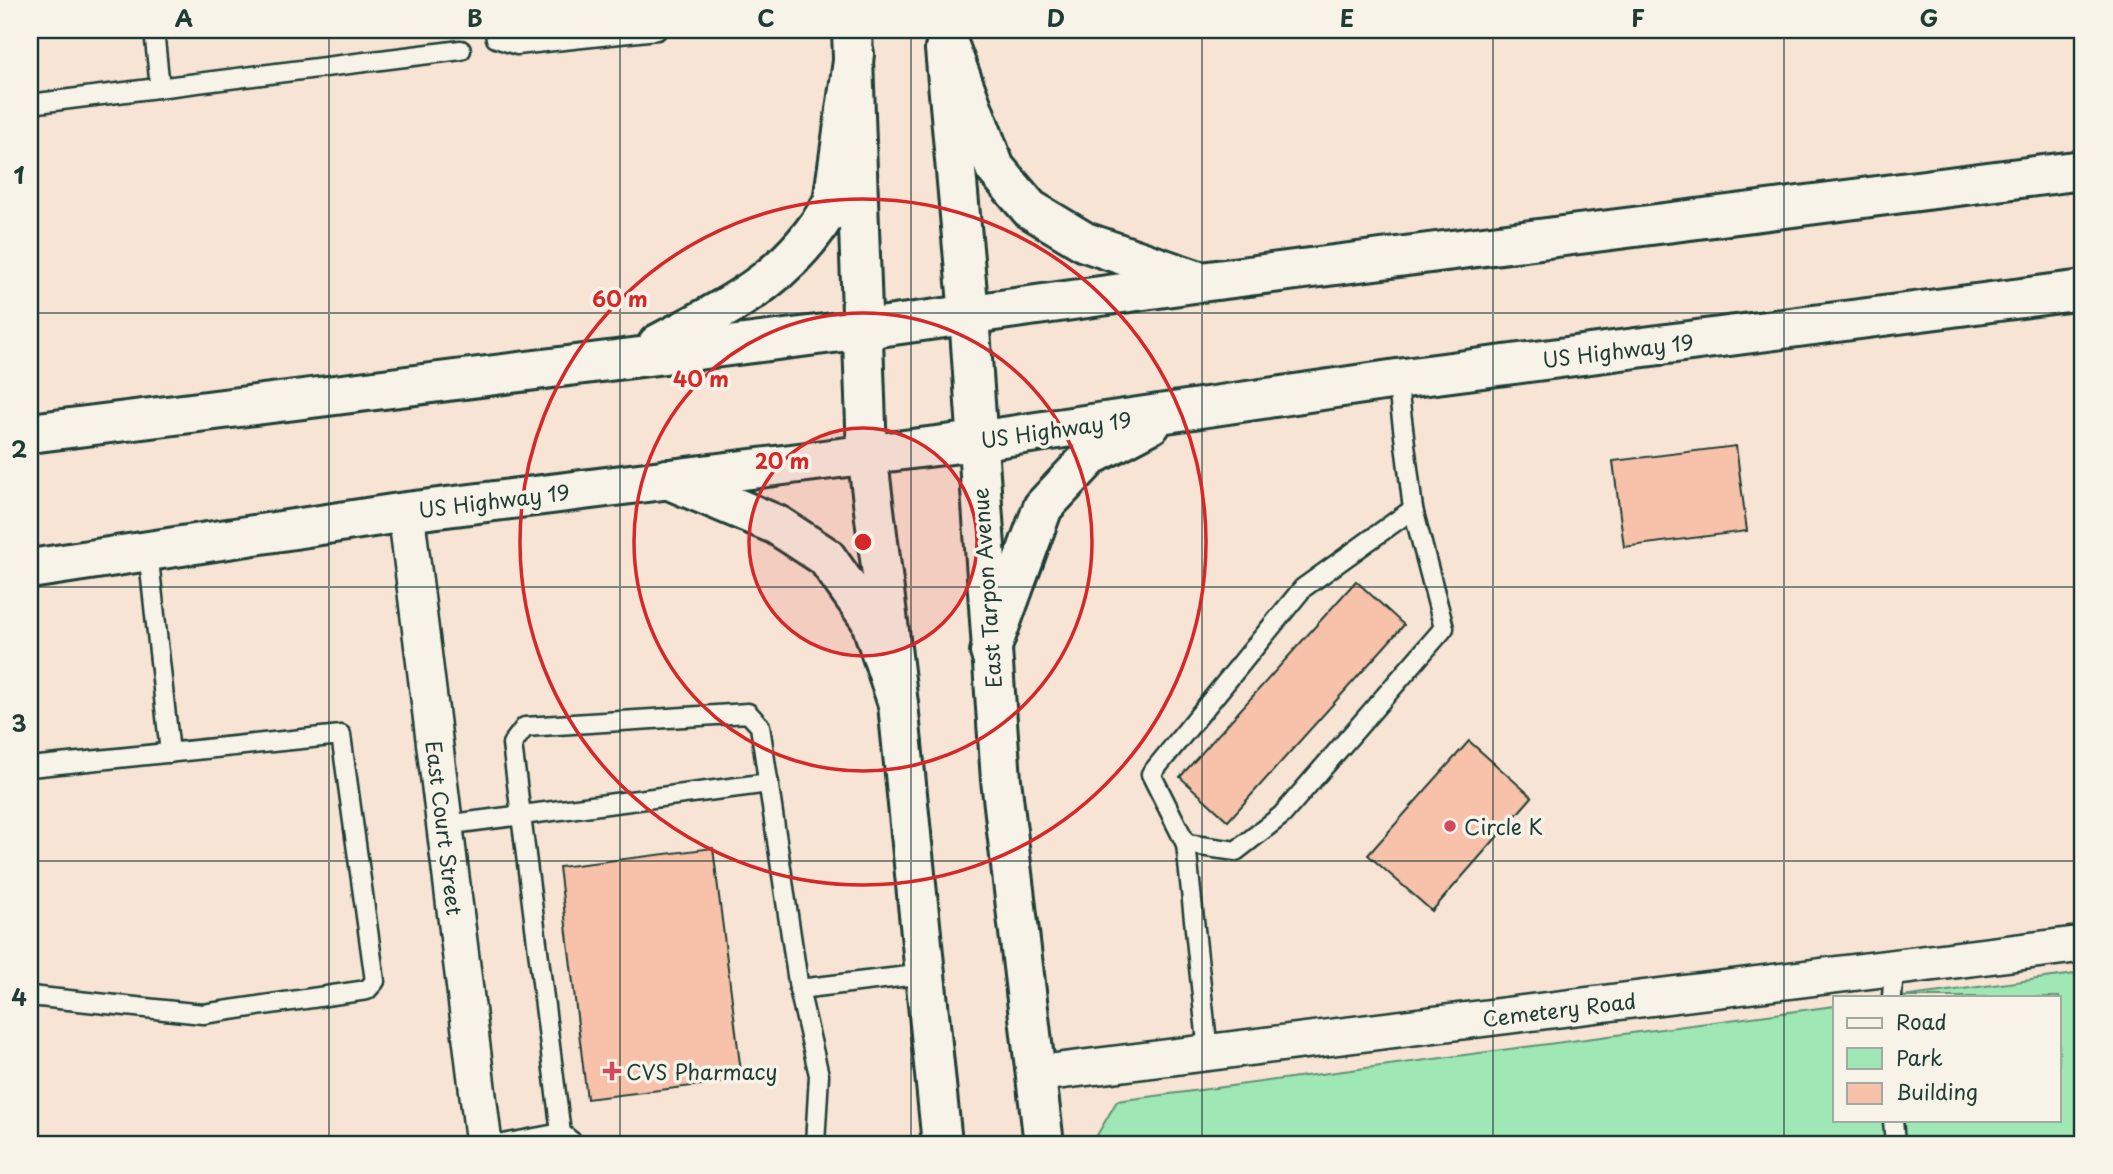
<svg xmlns="http://www.w3.org/2000/svg" width="2113" height="1174" viewBox="0 0 2113 1174" font-family="'Playpen Sans',sans-serif">
<style>
.green{fill:#9fe7b4;stroke:#5f9274;stroke-width:2}
.building{fill:#f7c1aa;stroke:#1f3d34;stroke-width:2}
.lines{fill:none;stroke-linecap:round;stroke-linejoin:round}
.lane-casing{stroke:#1f3d34;stroke-width:23}
.street-casing{stroke:#1f3d34;stroke-width:40}
.secondary-casing{stroke:#1f3d34;stroke-width:44}
.highway-casing{stroke:#1f3d34;stroke-width:44}
.lane{stroke:#f7f3e8;stroke-width:18}
.street{stroke:#f7f3e8;stroke-width:35}
.secondary{stroke:#f7f3e8;stroke-width:38}
.highway{stroke:#f7f3e8;stroke-width:38}
.grid{fill:none;stroke:#1f3d34;stroke-width:2;stroke-opacity:0.55}
.ring{fill:none;stroke:#d62828;stroke-width:3.5}
.poi-dot{fill:#d1495b;stroke:#f7f3e8;stroke-width:2.5}
.labels{text-anchor:middle;dominant-baseline:central;stroke-width:7;stroke-linejoin:round;paint-order:stroke}
.street-label{font-size:21px;fill:#1f3d34;stroke:#f7f3e8}
.poi-label{font-size:21px;fill:#1f3d34;stroke:#f7f3e8;text-anchor:start}
.centre{fill:#d62828;stroke:#f7f3e8;stroke-width:3.5}
.ring-label{font-size:21px;text-anchor:middle;font-weight:bold;fill:#d62828;stroke:#f7f3e8;stroke-width:7;stroke-linejoin:round;paint-order:stroke}
.neatline{fill:none;stroke:#1f3d34;stroke-width:2.5}
.grid-label{font-size:23px;text-anchor:middle;font-weight:bold;fill:#1f3d34}
</style>
<rect width="100%" height="100%" fill="#f7e4d5"/>
<filter id="ink" filterUnits="userSpaceOnUse"><feTurbulence type="fractalNoise" baseFrequency=".0143" numOctaves="2"/><feDisplacementMap in="SourceGraphic" scale="14" xChannelSelector="R" yChannelSelector="G"/><feConvolveMatrix kernelMatrix="1 2 1 2 8 2 1 2 1" color-interpolation-filters="sRGB"/></filter>
<g filter="url(#ink)">
<!-- green -->
<path class="green" d="M2083,973V1144H1097L1096,1137L1117,1101L1835,1006V1120H2059V997H1902Z"/>
<!-- building -->
<g class="building">
<path d="M1736,446L1747,531L1624,547L1613,461Z"/>
<path d="M1356,581L1404,625L1228,821L1180,777Z"/>
<path d="M1469,741L1532,797L1432,911L1368,855Z"/>
<path d="M713,848L742,1080L587,1099L559,867Z"/>
</g>
<g class="lines">
<defs>
<g id="lane">
<path d="M154,30L160,88"/>
<path d="M494,30L496,38L517,45L657,30"/>
<path d="M30,104L461,50"/>
<path d="M148,551L170,753"/>
<path d="M30,767L341,735L375,981L367,990L203,1014L30,996"/>
<path d="M445,825L769,783"/>
<path d="M1186,844L1236,851L1282,815L1444,628L1413,509"/>
<path d="M799,989L925,974"/>
<path d="M1892,997L1894,968"/>
<path d="M1208,1052L1186,844L1151,774L1303,588L1413,509L1397,379"/>
<path d="M1893,1120L1895,1144"/>
<path d="M503,1144L561,1133"/>
<path d="M575,1144L561,1133L512,744L525,727L748,713L760,726L799,989L819,1075L815,1144"/>
</g>
<g id="street">
<path d="M406,512L484,1144"/>
<path d="M1035,1074L2083,944"/>
</g>
<g id="secondary">
<path d="M852,30L867,453L898,704L942,1144"/>
<path d="M945,49L969,315L1001,780L1044,1144"/>
</g>
<g id="highway">
<path d="M943,30L995,168L1030,209L1085,242L1196,280"/>
<path d="M658,344C731,305 791,278 833,202L854,54"/>
<path d="M30,433L865,329L1201,282L2083,170"/>
<path d="M667,479L777,525L826,557L870,619L898,704"/>
<path d="M30,569L406,512L976,441L1397,379L2083,290"/>
<path d="M990,652L1043,507L1092,455L1151,424"/>
</g>
</defs>
<!-- lane casing -->
<use href="#lane" class="lane-casing"/>
<!-- street casing -->
<use href="#street" class="street-casing"/>
<!-- secondary casing -->
<use href="#secondary" class="secondary-casing"/>
<!-- highway casing -->
<use href="#highway" class="highway-casing"/>
<!-- lane -->
<use href="#lane" class="lane"/>
<!-- street -->
<use href="#street" class="street"/>
<!-- secondary -->
<use href="#secondary" class="secondary"/>
<!-- highway -->
<use href="#highway" class="highway"/>
</g>
</g>
<!-- grid -->
<path class="grid" d="M329,30V1144M620,30V1144M911,30V1144M1202,30V1144M1493,30V1144M1784,30V1144M30,313H2083M30,587H2083M30,861H2083"/>
<!-- distance rings -->
<circle cx="863" cy="542" r="114" fill="#d62828" fill-opacity=".12"/>
<g class="ring">
<circle cx="863" cy="542" r="114"/>
<circle cx="863" cy="542" r="229"/>
<circle cx="863" cy="542" r="343"/>
</g>
<!-- markers -->
<g class="poi-dot">
<circle cx="1450" cy="826" r="7"/>
<path d="M608.5 1060.5h7v7h7v7h-7v7h-7v-7h-7v-7h7z"/>
</g>
<g class="labels">
<!-- street labels -->
<g class="street-label">
<text transform="translate(1618 350) rotate(-7)">US Highway 19</text>
<text transform="translate(1056 429) rotate(-8)">US Highway 19</text>
<text transform="translate(494 500) rotate(-7)">US Highway 19</text>
<text transform="translate(986 588) rotate(-94)">East Tarpon Avenue</text>
<text transform="translate(445 828) rotate(83)">East Court Street</text>
<text transform="translate(1559 1009) rotate(-7)">Cemetery Road</text>
</g>
<!-- poi labels -->
<g class="poi-label">
<text x="1464" y="826">Circle K</text>
<text x="626" y="1071">CVS Pharmacy</text>
</g>
</g>
<circle cx="863" cy="542" r="10" class="centre"/>
<g class="ring-label">
<text x="620" y="307">60 m</text>
<text x="701" y="387">40 m</text>
<text x="782" y="469">20 m</text>
</g>
<!-- margin -->
<rect width="2113" height="1174" fill="none" stroke="#f7f3e8" stroke-width="77"/>
<!-- legend -->
<rect x="1833" y="996" width="228" height="126" fill="#f7f3e8" stroke="#a1aaa0" stroke-width="2"/>
<rect x="1847" y="1018" width="35" height="10" fill="#f7f3e8" stroke="#a1aaa0" stroke-width="2"/>
<text x="1896" y="1030" font-size="21" fill="#1f3d34">Road</text>
<rect x="1847" y="1048" width="35" height="21" fill="#9fe7b4" stroke="#a1aaa0" stroke-width="2"/>
<text x="1896" y="1066" font-size="21" fill="#1f3d34">Park</text>
<rect x="1847" y="1083" width="35" height="21" fill="#f7c1aa" stroke="#a1aaa0" stroke-width="2"/>
<text x="1896" y="1100" font-size="21" fill="#1f3d34">Building</text>
<rect x="38" y="38" width="2036" height="1098" class="neatline"/>
<g class="grid-label">
<text x="184" y="27">A</text>
<text x="475" y="27">B</text>
<text x="766" y="27">C</text>
<text x="1056" y="27">D</text>
<text x="1347" y="27">E</text>
<text x="1638" y="27">F</text>
<text x="1929" y="27">G</text>
<text x="19" y="184">1</text>
<text x="19" y="458">2</text>
<text x="19" y="732">3</text>
<text x="19" y="1006">4</text>
</g>
</svg>
